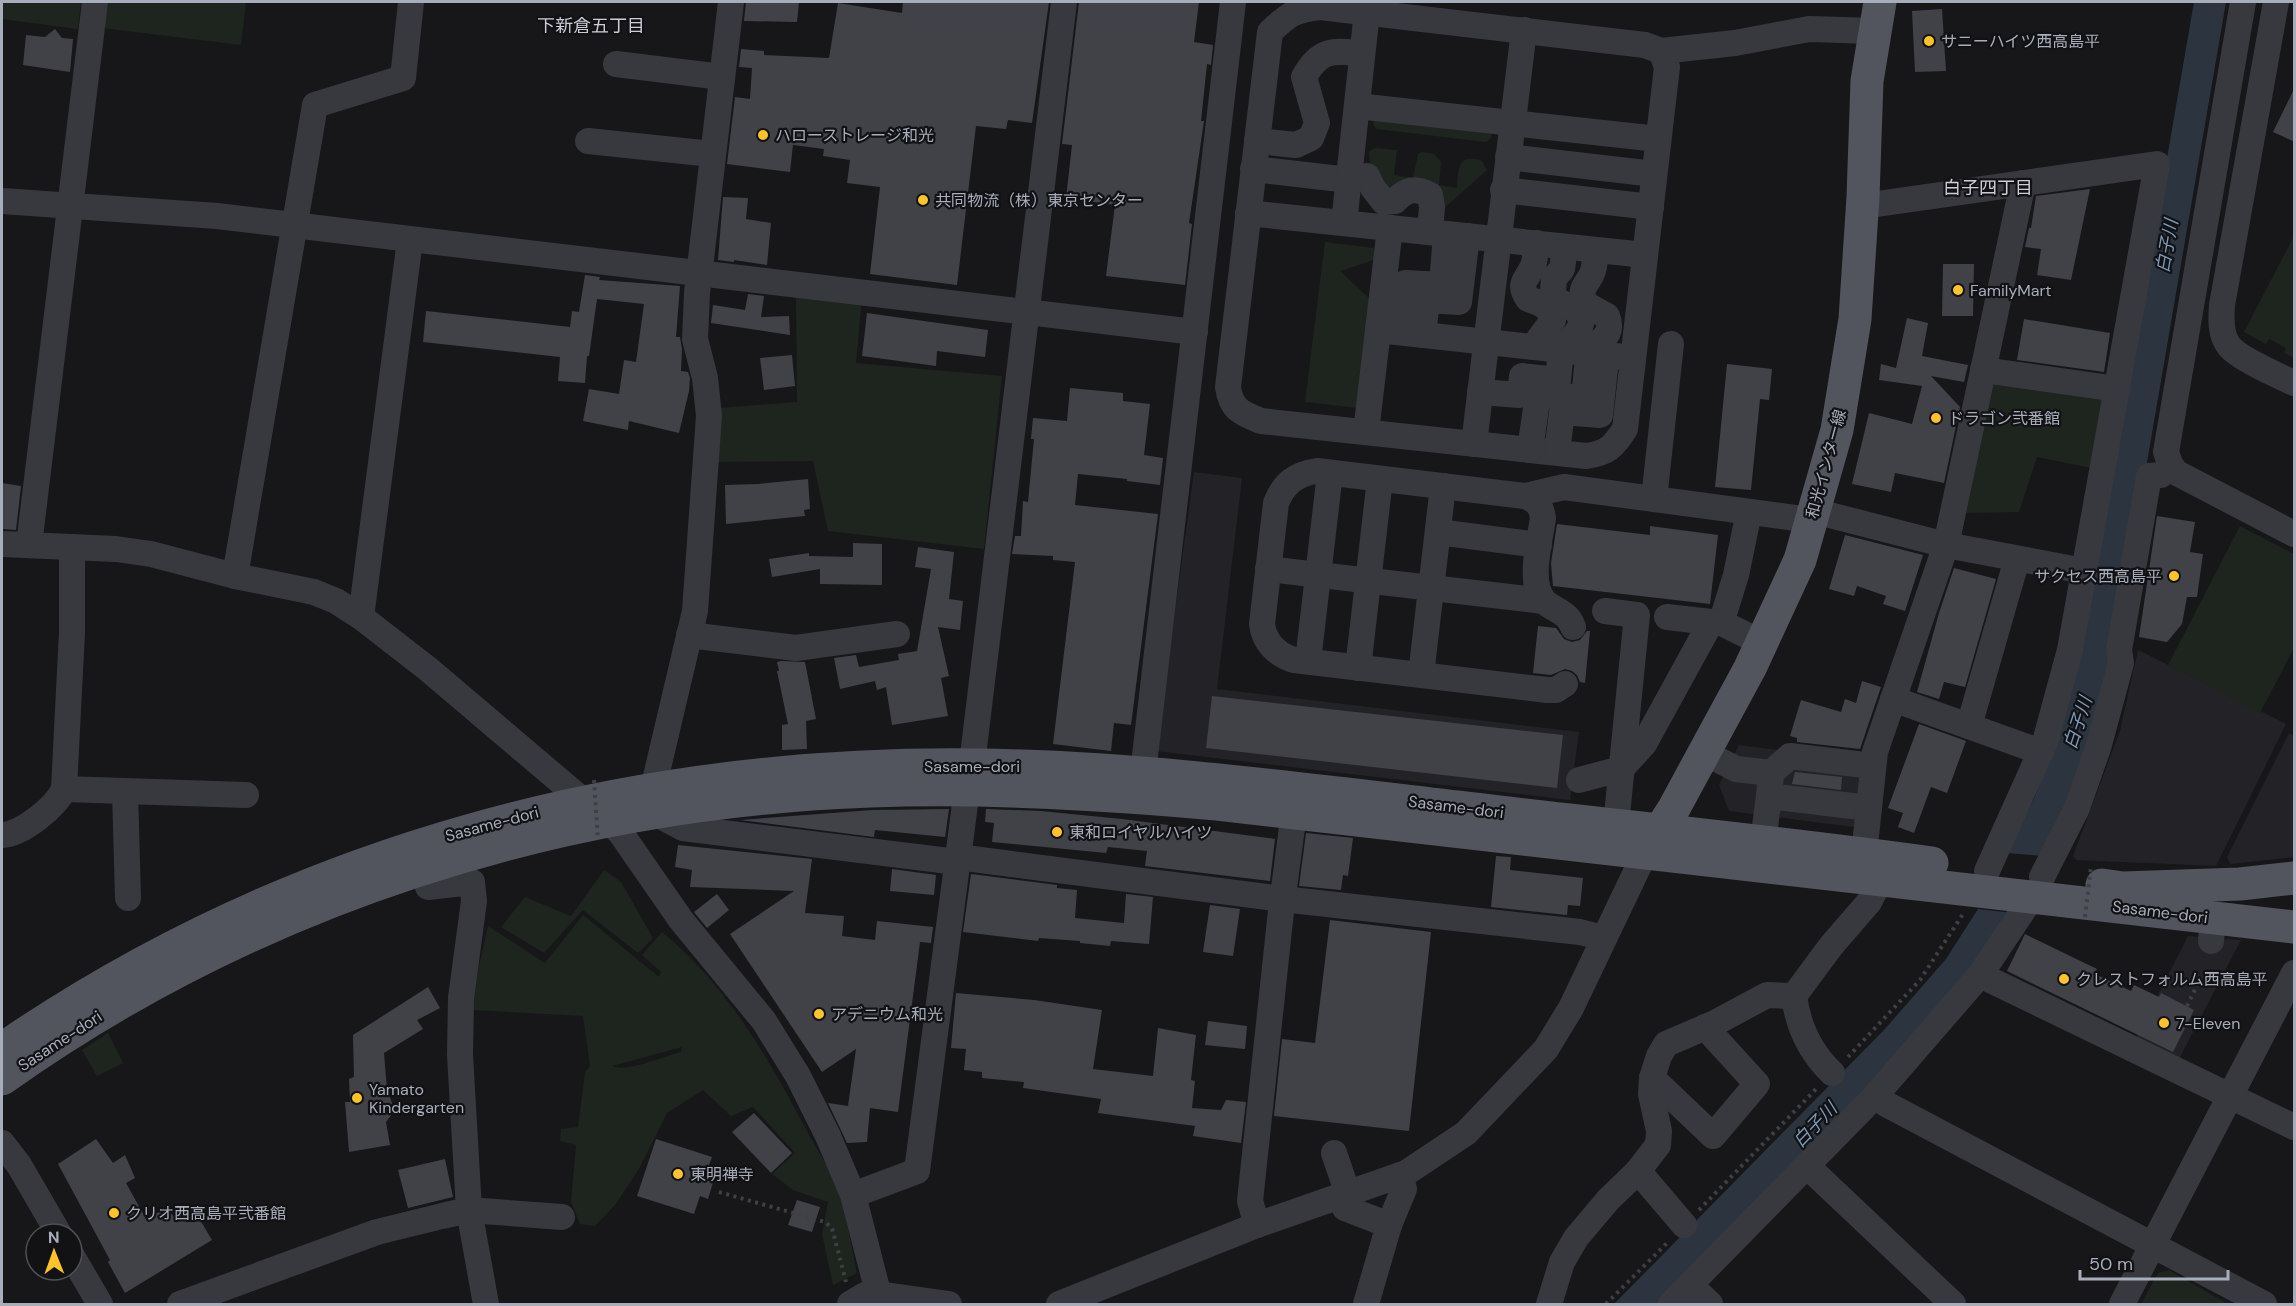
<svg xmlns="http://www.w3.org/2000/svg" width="2296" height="1306" viewBox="0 0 2296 1306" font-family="'DM Sans','Noto Sans JP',sans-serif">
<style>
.built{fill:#232327}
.green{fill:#1d251e;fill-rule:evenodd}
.water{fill:#2c353f}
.pier{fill:#17171a}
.building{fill:#414247}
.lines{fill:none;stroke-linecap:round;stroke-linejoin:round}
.path{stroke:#3e4046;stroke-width:4;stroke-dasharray:3 4.5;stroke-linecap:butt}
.minor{stroke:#38383f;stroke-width:26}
.major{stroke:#53555e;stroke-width:33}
.path-bridge{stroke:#3e4046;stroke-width:4;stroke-dasharray:3 4.5;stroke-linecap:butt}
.poi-dot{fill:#ffc42a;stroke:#121215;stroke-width:2}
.labels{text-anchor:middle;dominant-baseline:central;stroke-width:4.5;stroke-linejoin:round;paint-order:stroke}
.poi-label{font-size:16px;fill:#a8adbb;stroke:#121215;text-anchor:start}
.street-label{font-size:16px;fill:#a8adbb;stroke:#121215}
.neighbourhood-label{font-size:18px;fill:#caccd6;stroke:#121215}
.water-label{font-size:18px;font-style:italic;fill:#7c99b9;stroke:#121215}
</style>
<rect width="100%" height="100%" fill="#17171a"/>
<!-- built -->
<g class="built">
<path d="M1194,472L1242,478L1217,689L1579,732L1570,800L1156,751Z"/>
<path d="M2138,650L2286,724L2216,866L2076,860L2073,856L2120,731Z"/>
<path d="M2289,733L2294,736V857L2230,864L2227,857Z"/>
<path d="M1739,745L1867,761L1859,821L1853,827L1729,811L1719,785Z"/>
<path d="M2188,936L2241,940L2178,1061L2135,1040Z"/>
</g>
<!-- green -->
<g class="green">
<path d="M2,2H81L78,29L2,19Z"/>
<path d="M106,2H246L241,45L102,28Z"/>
<path d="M1374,118L1492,132L1491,138L1486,142L1376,129L1373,124Z"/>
<path d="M1375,148L1397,150L1394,175L1413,178L1418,154L1422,152L1434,154L1441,162L1439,185L1457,188C1458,170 1458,152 1482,161L1487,170L1442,210C1405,199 1370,197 1369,151Z"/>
<path d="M2294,236V358L2284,353L2286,348L2269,339L2266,344L2244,332Z"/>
<path d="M1325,242L1374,248L1377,259L1340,271L1371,300L1357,408L1305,402Z"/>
<path d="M796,294L862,297L856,363L1002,376L984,549L828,531L813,461L717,462L719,408L797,402Z"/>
<path d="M1996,383L2101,398L2104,403L2091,468L2037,457L2019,512L1966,513L1990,388Z"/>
<path d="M2240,526L2294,554V648L2260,713L2168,665Z"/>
<path d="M604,870L621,882L653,938L638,953L583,910L544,953L501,927L525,897L571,916Z"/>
<path d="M583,915L659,977L661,972L642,955L662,932C727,985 771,1062 809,1135C821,1156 835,1178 842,1201C848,1225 852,1250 857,1273L833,1285L822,1234L828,1202L793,1190L772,1174L795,1153L753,1107L731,1116L703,1090L667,1113L639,1169L615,1205L595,1226L580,1224L571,1202L576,1145L560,1141L561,1129L578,1127L585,1072L590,1066L583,1016L473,1010L474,988L488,926L545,963ZM682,1047L681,1052C664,1056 627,1073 612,1066Z"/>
<path d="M108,1033L123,1063L97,1076L82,1050Z"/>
<path d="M2169,1270L2228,1304H2141L2158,1273Z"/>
</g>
<!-- water -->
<path class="water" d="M2194,2H2226L2116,643L2076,781L2043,856L1943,1010L1660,1304H1614L1884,1030L1946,959L1978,909L2033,801L2053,752L2088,616Z"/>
<!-- pier -->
<path class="pier" d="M2007,853L2043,856L2013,913L1978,909Z"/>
<!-- building -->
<g class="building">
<path d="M746,2H799L797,22L744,21Z"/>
<path d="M903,2H1049L1032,123L1008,120L1006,129L976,126L957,285L870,274L880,187L847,183L850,160L823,156L824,149L793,145L790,172L727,164L735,97L750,99L752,68L739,67L741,49L764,51V55L829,58L838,3L902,13Z"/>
<path d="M1079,2H1199L1194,42L1213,45L1211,65L1207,64L1201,121H1204L1189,223L1192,224L1185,285L1106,276L1115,205L1066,198L1072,145L1062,144Z"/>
<path d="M1942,9L1946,71L1915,72L1912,11Z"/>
<path d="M55,29L62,38L73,39L70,72L23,65L26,35L45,37Z"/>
<path d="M2295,87V142L2273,132Z"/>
<path d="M2090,189L2071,280L2037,275L2041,249L2025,247L2029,228H2031L2036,196Z"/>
<path d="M723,197L748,198L746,219L771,223L767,265L734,260V262L718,260Z"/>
<path d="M1943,264H1974L1973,316H1942Z"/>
<path d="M585,275L600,277L599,280L680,286L676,337H680L682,349L681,371L688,372L690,378L689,391L679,433L629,421L628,430L583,421L589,389L619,394L624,360L636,362L644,304L597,299L589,356H587L585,383L558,381L560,357L423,342L426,311L570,327L572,311L579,312Z"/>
<path d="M748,294L764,296L761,317L789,316L790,335L711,323L713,305L745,310Z"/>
<path d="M867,313L988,330L985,357L937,351L936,366L862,356Z"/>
<path d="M1907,318L1928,323L1922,356L1968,365L1964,382L1931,376L1960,407L1944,483L1895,473L1891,492L1852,484L1869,413L1912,424L1922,386L1879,380L1881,364L1896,368Z"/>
<path d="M2024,319L2110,333L2104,372L2017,360Z"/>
<path d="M792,355L795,386L764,390L760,358Z"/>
<path d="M1727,364L1772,369L1769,400L1760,399L1751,490L1715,487Z"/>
<path d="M1070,388L1123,393V401L1150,404L1144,455L1163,458L1160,485L1127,481V479L1078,474L1075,505L1158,514L1131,725L1114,723L1111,751L1053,744L1075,562L1053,560V556L1012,554L1015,536H1021L1023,501L1028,502L1034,439H1031L1033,418L1067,421Z"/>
<path d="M808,479L810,509L804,510L805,516L726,524L725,485L758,484Z"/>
<path d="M2,483L21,486L16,530L2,529Z"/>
<path d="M2157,516L2195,522L2190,552L2203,554L2197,597H2187L2182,624L2167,642L2139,637Z"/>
<path d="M1557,524L1650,535V526L1718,535L1710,604L1553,586L1551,563Z"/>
<path d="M1845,535L1923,555L1905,611L1883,604L1886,596L1857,586L1854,596L1829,589Z"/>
<path d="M853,543L882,544V585L820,584V569L772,577L769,559L809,553V556L853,557Z"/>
<path d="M918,547L954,552L949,599L963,601L960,630L938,627L949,676L941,678L948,716L892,725L886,687L877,690L875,681L840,689L834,658L856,655L859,667L899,660L898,654L917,651L931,569L915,567Z"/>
<path d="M1954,568L1996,579L1965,687L1944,682L1939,699L1917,692L1939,613Z"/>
<path d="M1538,626L1556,628L1564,639L1572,642L1580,640L1587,631H1590L1585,683L1580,682L1577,675L1572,671L1565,669L1551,675L1533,673Z"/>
<path d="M781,661L805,662L816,719L806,721L807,749L782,750V725L788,724L777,671H779L777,662Z"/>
<path d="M1862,681L1881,687L1860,749L1797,742V738L1790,736L1801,700L1841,712L1845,699L1856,703Z"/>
<path d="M1212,696L1563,735L1557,788L1206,748Z"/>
<path d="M1919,724L1966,741L1947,793L1931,787L1914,833L1898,827L1903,813L1888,808Z"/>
<path d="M1795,772L1842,777L1841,790L1792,784Z"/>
<path d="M949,809L945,837L875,830L874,837L740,820L872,810Z"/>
<path d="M986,809L1041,811L1122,819L1275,839L1270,881L1145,866L1147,851L1108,847L1106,853L992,842L994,823L985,822Z"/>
<path d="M1306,833L1353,838L1348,876L1343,875L1341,890L1299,886Z"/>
<path d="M678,845L812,859L805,913L844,916L842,936L875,940L877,921L933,927L931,943L920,942L898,1112L870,1108L867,1142L847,1143L828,1103L848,1106L856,1049L822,1072L730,934L794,891L690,887L692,870L675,867Z"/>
<path d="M1496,856L1511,857L1510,870L1583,878L1580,906L1568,905L1567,915L1491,907Z"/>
<path d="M892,869L936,875L934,895L890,891Z"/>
<path d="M971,874L1057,885V888L1077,890L1075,918L1124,923L1126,894L1153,897L1149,944L1111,941L1110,946L1080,943V941L1039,938L1038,941L963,932Z"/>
<path d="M717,894L729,910L707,928L694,912Z"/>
<path d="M1210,905L1240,909L1233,956L1203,952Z"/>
<path d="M1330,920L1431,932L1409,1131L1274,1116L1282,1039L1315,1043Z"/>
<path d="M2025,934L2097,969L2095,974L2131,991L2134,985L2159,997L2161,993L2194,1010L2173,1052L2007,971Z"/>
<path d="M428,987L440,1008L417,1020L423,1029L384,1053L387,1089L392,1103V1114L386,1122L390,1145L349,1152L345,1102H350L349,1079L354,1077L353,1035Z"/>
<path d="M956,993L1034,1000L1102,1010L1093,1069L1153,1076L1158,1028L1196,1035L1191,1080L1195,1081L1192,1108L1221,1110L1226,1100L1246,1102L1241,1143L1193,1136L1195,1126L1098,1113L1101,1099L1023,1088L1024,1082L982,1078V1072L964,1070L966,1049L951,1048Z"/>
<path d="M1208,1021L1247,1026L1245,1049L1205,1045Z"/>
<path d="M754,1113L792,1153L771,1173L732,1132Z"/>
<path d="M96,1139L113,1163L125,1155L135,1178L126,1183L146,1219L166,1208L175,1218L193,1208L212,1240L125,1293L108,1262L110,1260L58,1164Z"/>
<path d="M656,1139L712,1157L706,1173L715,1176L708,1199L700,1196L694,1214L637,1196Z"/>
<path d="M445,1159L453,1197L408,1208L398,1170Z"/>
<path d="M797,1200L820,1207L812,1232L788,1225Z"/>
</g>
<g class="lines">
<!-- path -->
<g class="path">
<path d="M2187,1006L2199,981"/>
<path d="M1848,1057L1920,980L1963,914"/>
<path d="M719,1192L825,1222L832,1228L846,1282"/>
<path d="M1699,1210L1817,1088"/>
<path d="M1606,1304L1669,1241"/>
</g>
<!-- minor -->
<g class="minor">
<path d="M2243,2L2166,452L2171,466L2177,473L2294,534"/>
<path d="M2276,2L2222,305C2221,318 2220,335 2229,346C2238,358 2279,376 2294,383"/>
<path d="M1320,7L1645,45L1661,51L1667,67L1625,429C1613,447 1608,453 1586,456L1261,421C1242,413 1231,410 1228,387L1270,32C1289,14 1294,10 1320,7Z"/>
<path d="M1661,51L1735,43L1809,29L1875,31"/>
<path d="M616,64L722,77"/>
<path d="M1357,106L1658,139"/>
<path d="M588,141L712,154"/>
<path d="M1257,141L1296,145L1311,138L1317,123L1304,77C1320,48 1333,51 1362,53"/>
<path d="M1508,157L1654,174"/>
<path d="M1253,169L1349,180L1367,176L1373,188L1384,202L1395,201C1406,189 1415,187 1430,195L1432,207L1430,232"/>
<path d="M1503,190L1651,207"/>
<path d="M2,201L217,216L1195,332"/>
<path d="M1863,206L2157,164L2070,650L2045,742L1987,871"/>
<path d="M1248,213L1645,255"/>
<path d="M1344,223L1367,12"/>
<path d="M1378,330L1633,358"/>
<path d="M1398,332L1405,283L1442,285L1446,234"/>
<path d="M1423,335L1427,300L1459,302L1467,236"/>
<path d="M1533,347L1553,320C1549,306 1541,303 1528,299C1518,283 1525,282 1532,268C1536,261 1535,251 1536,243"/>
<path d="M1983,370L2117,389"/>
<path d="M1480,392L1520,395L1522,376L1558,380L1561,350L1579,330L1582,320L1576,310L1556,300L1553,291L1554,278L1562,269L1565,247"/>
<path d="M1366,432L1390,228"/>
<path d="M1474,444L1524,30"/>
<path d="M1530,450L1538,394L1584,398C1586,384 1586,369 1589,355C1594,339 1616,340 1607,316L1585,304C1578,285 1588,286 1593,271C1595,264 1595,257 1596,250"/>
<path d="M1557,452L1562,412L1600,415L1605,369"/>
<path d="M1525,496L1564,487L1811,520"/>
<path d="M1654,499L1671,344"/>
<path d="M1814,511L1946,545L2084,571"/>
<path d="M1438,532L1539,545"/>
<path d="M2,544L116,549L151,554L235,576L314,592L336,601L361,617L428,669L620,832L681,920L764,1021L798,1076L828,1136L853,1195L881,1304"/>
<path d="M29,545L95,2"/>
<path d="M1268,569L1544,601"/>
<path d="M235,576L315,105L403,78L411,2"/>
<path d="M1605,611L1637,615L1616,825"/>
<path d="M361,617L410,240"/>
<path d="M1667,617L1711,622L1718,621L1723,617L1736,575L1749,512"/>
<path d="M1718,621L1762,643"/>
<path d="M689,635L796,648L897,634"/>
<path d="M1308,661L1330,473"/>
<path d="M1358,668L1380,479"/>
<path d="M1421,675L1443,486"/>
<path d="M1565,684L1556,690H1547L1294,660C1277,655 1264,642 1262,624L1276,503C1284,483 1296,474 1317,471L1525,496C1537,501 1541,505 1543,518C1540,541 1527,584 1545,602C1555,611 1568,612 1573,627"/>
<path d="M1893,699L2041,752"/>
<path d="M1969,726L2017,559"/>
<path d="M1705,753L1736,769L1771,773"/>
<path d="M1143,773L1233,2"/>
<path d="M1579,780L1621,769L1644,744L1711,622"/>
<path d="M64,789L246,795"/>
<path d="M653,789L695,611L709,416L705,378L695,339L697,293L731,2"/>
<path d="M125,791L128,898"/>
<path d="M1769,796L1771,773L1790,756L1873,766"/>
<path d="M653,812L683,828L957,862"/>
<path d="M2,835C22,834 56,807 64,789L72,632V547"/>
<path d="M1763,842L1769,796L1869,808"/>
<path d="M1864,854L1875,752L1946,545L2023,183"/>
<path d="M958,857L1282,899L1580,932L1604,938"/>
<path d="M424,869L428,887L472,882L474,901L461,998L460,1055L469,1210L486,1304"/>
<path d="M2042,877L2077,808L2098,748L2121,663L2119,650L2149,476L2161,475L2171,466"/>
<path d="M2211,941L2213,918"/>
<path d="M1980,975L2294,1127"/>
<path d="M1794,996C1798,1026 1810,1052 1832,1073"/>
<path d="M1652,1078L1713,1136L1757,1084L1705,1027"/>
<path d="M1875,1096L1886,1104L2264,1304"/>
<path d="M2,1143L19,1165L59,1234"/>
<path d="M1334,1153L1348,1194"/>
<path d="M1807,1166L1953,1304"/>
<path d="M1638,1171L1684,1225"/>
<path d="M853,1195L917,1171L967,789L972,764L1064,2"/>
<path d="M1340,1197L1345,1208L1389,1225"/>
<path d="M1257,1225L1250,1201L1281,911L1294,812"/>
<path d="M72,1256L100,1304"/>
<path d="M1690,1285L1710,1304"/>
<path d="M180,1304L377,1232L442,1216L469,1210L562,1217"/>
<path d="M850,1304L865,1295L878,1294L949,1304"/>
<path d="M1059,1304L1257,1225L1406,1173L1466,1133L1546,1049L1571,1008L1645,853"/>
<path d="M1366,1304L1389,1225L1404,1189L1400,1175"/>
<path d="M1549,1304L1562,1262L1576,1238L1608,1200L1638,1171L1658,1145L1659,1131L1651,1094L1652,1078L1659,1056L1666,1044L1715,1023L1767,995L1794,996L1831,946L1869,902L1881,879"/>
<path d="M1671,1304L1875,1096L1980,975L2032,897"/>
<path d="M2122,1304L2294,973"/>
</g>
<!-- major -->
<g class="major">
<path d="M1650,846L1673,810L1750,668L1800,560L1837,430L1855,319L1863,197L1867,81L1880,2"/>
<path d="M2102,885L2123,888L2240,884L2294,878"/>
<path d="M2,1049C290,851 628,761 976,765C1143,767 1309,790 1474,809C1627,827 1780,842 1932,863"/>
<path d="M2,1079C257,898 559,802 871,791C987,787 1102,794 1217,804L2294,927"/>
</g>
<!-- path-bridge -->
<g class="path-bridge">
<path d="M594,780L598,840"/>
<path d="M2085,917L2091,867H2089"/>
</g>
</g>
<!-- markers -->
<g class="poi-dot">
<circle cx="1929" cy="41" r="6"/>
<circle cx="763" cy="135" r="6"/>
<circle cx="923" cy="200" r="6"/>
<circle cx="1958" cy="290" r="6"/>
<circle cx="1936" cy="418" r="6"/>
<circle cx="2174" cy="576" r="6"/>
<circle cx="1057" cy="832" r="6"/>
<circle cx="2064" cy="979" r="6"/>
<circle cx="819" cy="1014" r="6"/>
<circle cx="2164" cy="1023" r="6"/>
<circle cx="357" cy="1098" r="6"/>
<circle cx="678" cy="1174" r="6"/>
<circle cx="114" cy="1213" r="6"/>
</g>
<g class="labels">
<!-- poi labels -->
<g class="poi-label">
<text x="1941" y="41">サニーハイツ西高島平</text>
<text x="775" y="135">ハローストレージ和光</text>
<text x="935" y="200">共同物流（株）東京センター</text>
<text x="1970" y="290">FamilyMart</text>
<text x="1948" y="418">ドラゴン弐番館</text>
<text x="2162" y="576" text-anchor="end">サクセス西高島平</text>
<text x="1069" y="832">東和ロイヤルハイツ</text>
<text x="2076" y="979">クレストフォルム西高島平</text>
<text x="831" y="1014">アデニウム和光</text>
<text x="2176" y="1023">7-Eleven</text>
<text x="369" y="1089">Yamato<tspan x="369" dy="18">Kindergarten</tspan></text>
<text x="690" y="1174">東明禅寺</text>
<text x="126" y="1213">クリオ西高島平弐番館</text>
</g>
<!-- street labels -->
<g class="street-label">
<text transform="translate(1826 464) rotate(-75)">和光インター線</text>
<text x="972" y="766">Sasame-dori</text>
<text transform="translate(1456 807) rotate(7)">Sasame-dori</text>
<text transform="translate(492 824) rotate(-15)">Sasame-dori</text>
<text transform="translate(2160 912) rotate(7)">Sasame-dori</text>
<text transform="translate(60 1041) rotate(-33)">Sasame-dori</text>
</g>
<!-- neighbourhood labels -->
<g class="neighbourhood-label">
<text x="591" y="26">下新倉五丁目</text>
<text x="1988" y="188">白子四丁目</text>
</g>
<!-- water labels -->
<g class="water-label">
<text transform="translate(2167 246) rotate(-80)">白子川</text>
<text transform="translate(2078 723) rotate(-72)">白子川</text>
<text transform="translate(1815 1125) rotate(-46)">白子川</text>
</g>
</g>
<!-- border -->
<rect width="2296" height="1306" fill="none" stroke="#a8adbb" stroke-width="6"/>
<!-- north arrow -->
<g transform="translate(54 1252) rotate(359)"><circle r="28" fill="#121215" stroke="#4e5057" stroke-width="1.5"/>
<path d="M0-4.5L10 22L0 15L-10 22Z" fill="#ffc42a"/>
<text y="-9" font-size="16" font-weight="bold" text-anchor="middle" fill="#a8adbb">N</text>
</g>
<!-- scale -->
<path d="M2080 1270v9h148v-9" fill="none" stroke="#a8adbb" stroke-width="3"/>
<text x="2089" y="1270" font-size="18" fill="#a8adbb" stroke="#121215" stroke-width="4.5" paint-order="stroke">50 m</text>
</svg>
